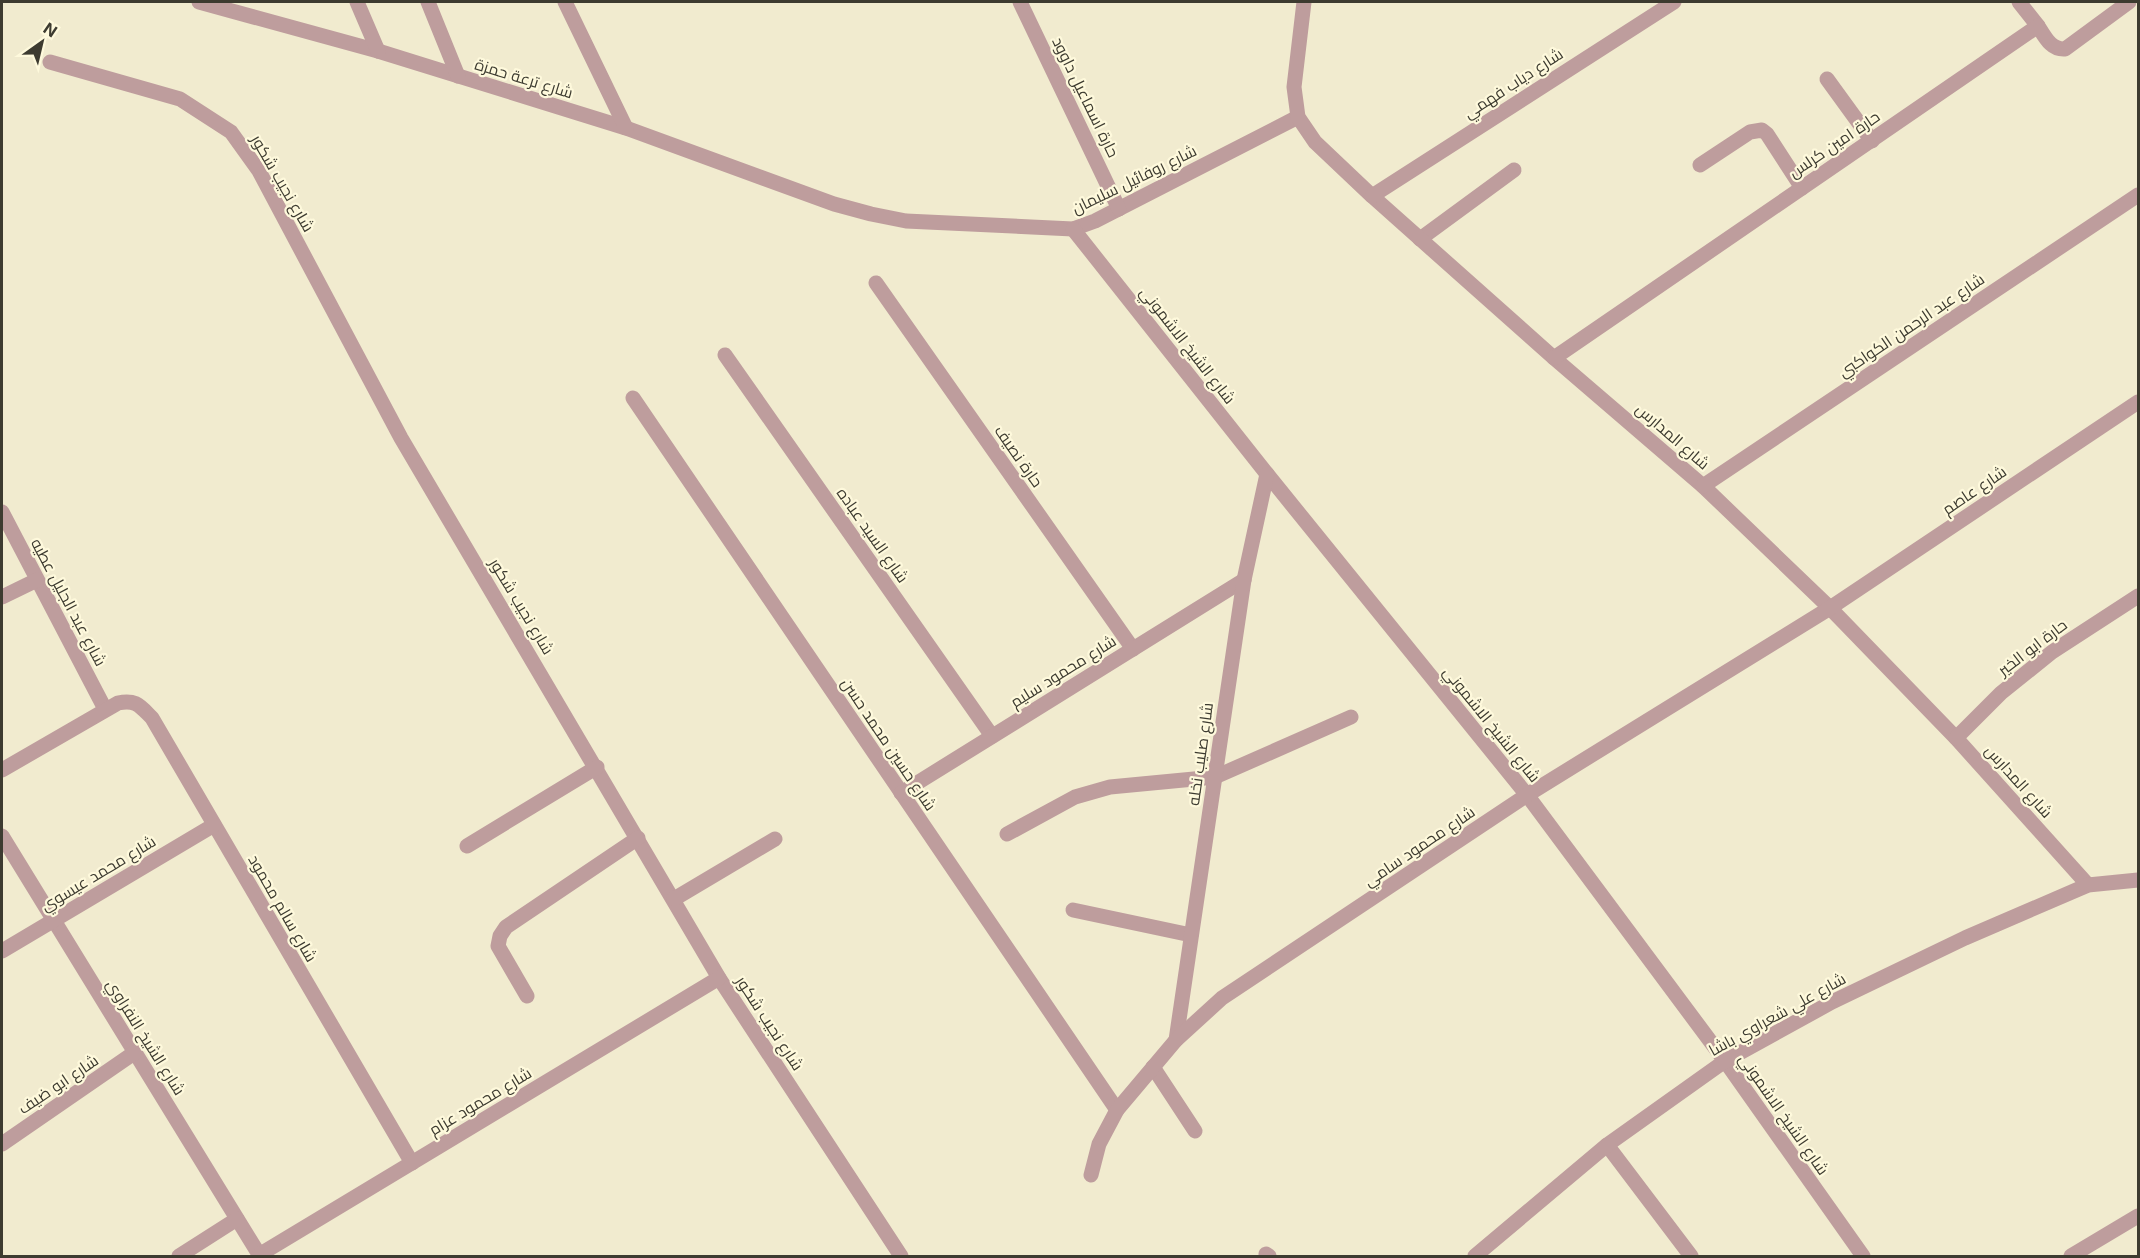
<svg xmlns="http://www.w3.org/2000/svg" width="2140" height="1258" viewBox="0 0 2140 1258" font-family="Inter,Cairo,sans-serif">
<style>
.lines{fill:none;stroke-linecap:round;stroke-linejoin:round}
.service{stroke:#be9d9d;stroke-width:15}
.minor{stroke:#be9d9d;stroke-width:15}
.labels{text-anchor:middle;dominant-baseline:central;stroke-width:4.5;stroke-linejoin:round;paint-order:stroke}
.street-label{font-size:16px;fill:#3d3b30;stroke:#fef9dc}
</style>
<rect width="100%" height="100%" fill="#f1ebcf"/>
<g class="lines">
<!-- service -->
<path class="service" d="M1420,239L1514,170"/>
<!-- minor -->
<g class="minor">
<path d="M199,2L378,51L626,128L834,204L871,214L906,221L1073,229L1095,221L1298,117"/>
<path d="M357,2L378,51"/>
<path d="M428,2L458,76"/>
<path d="M565,2L626,128"/>
<path d="M1020,2L1119,209"/>
<path d="M1304,2L1294,87L1298,117L1315,142L1372,196L1554,358L1703,486L1830,608L1956,738L2088,885"/>
<path d="M2019,2L2038,26"/>
<path d="M50,62L180,99L231,132L259,171L401,438L719,978L901,1256"/>
<path d="M1827,79L1872,141"/>
<path d="M1700,165L1750,132L1762,130L1767,134L1802,188"/>
<path d="M1372,196L1674,2"/>
<path d="M1073,229L1267,474L1527,795L1725,1061L1863,1256"/>
<path d="M876,283L1133,649"/>
<path d="M725,355L992,736"/>
<path d="M1554,358L2038,26C2045,37 2051,50 2065,49L2129,2"/>
<path d="M633,398L1117,1110"/>
<path d="M1703,486L2138,195"/>
<path d="M2,512L105,709"/>
<path d="M2,597L37,580"/>
<path d="M1956,738L2001,693L2052,652L2138,596"/>
<path d="M2,770L118,703C136,699 140,706 152,718L412,1163"/>
<path d="M901,793L1244,580"/>
<path d="M1007,834L1075,797L1110,787L1215,777L1351,717"/>
<path d="M2,836L260,1256"/>
<path d="M467,846L597,767"/>
<path d="M674,899L775,839"/>
<path d="M1073,910L1191,935"/>
<path d="M2,951L214,825"/>
<path d="M527,996L498,946L500,936L506,927L638,838"/>
<path d="M1176,1040L1244,580L1267,474"/>
<path d="M1153,1067L1195,1131"/>
<path d="M2,1144L134,1053"/>
<path d="M1607,1145L1691,1256"/>
<path d="M1091,1175L1099,1144L1117,1110L1176,1040L1222,998L1527,795L1830,608L2138,402"/>
<path d="M1266,1254L1269,1256"/>
<path d="M259,1255L719,978"/>
<path d="M179,1256L237,1219"/>
<path d="M1475,1256L1607,1145L1725,1061L1832,1002L1965,938L2088,885L2138,880"/>
<path d="M2071,1256L2138,1216"/>
</g>
</g>
<g class="labels">
<!-- street labels -->
<g class="street-label">
<text transform="translate(524 78) rotate(17)">شارع ترعة حمزة</text>
<text transform="translate(1513 83) rotate(-33)">شارع دياب فهمي</text>
<text transform="translate(1086 97) rotate(64)">حارة اسماعيل داوود</text>
<text transform="translate(1834 144) rotate(-34)">حارة امين كرلس</text>
<text transform="translate(1134 179) rotate(-26)">شارع روفائيل سليمان</text>
<text transform="translate(283 183) rotate(60)">شارع نجيب شكور</text>
<text transform="translate(1911 325) rotate(-34)">شارع عبد الرحمن الكواكبي</text>
<text transform="translate(1188 345) rotate(52)">شارع الشيخ الاشموني</text>
<text transform="translate(1673 436) rotate(41)">شارع المدارس</text>
<text transform="translate(1019 456) rotate(55)">حارة نصيف</text>
<text transform="translate(1974 490) rotate(-34)">شارع عاصم</text>
<text transform="translate(873 535) rotate(55)">شارع السيد عباده</text>
<text transform="translate(69 602) rotate(62)">شارع عبد الجليل عطيه</text>
<text transform="translate(522 606) rotate(59)">شارع نجيب شكور</text>
<text transform="translate(2032 647) rotate(-37)">حارة ابو الخير</text>
<text transform="translate(1063 671) rotate(-32)">شارع محمود سليم</text>
<text transform="translate(1492 724) rotate(51)">شارع الشيخ الاشموني</text>
<text transform="translate(889 744) rotate(56)">شارع حسين محمد حسن</text>
<text transform="translate(1200 754) rotate(-82)">شارع صليب نخله</text>
<text transform="translate(2019 781) rotate(48)">شارع المدارس</text>
<text transform="translate(1419 846) rotate(-34)">شارع محمود سامي</text>
<text transform="translate(98 873) rotate(-31)">شارع محمد عيسوي</text>
<text transform="translate(283 908) rotate(60)">شارع سالم محمود</text>
<text transform="translate(1777 1014) rotate(-29)">شارع علي شعراوي باشا</text>
<text transform="translate(770 1023) rotate(57)">شارع نجيب شكور</text>
<text transform="translate(146 1037) rotate(58)">شارع الشيخ النفراوي</text>
<text transform="translate(58 1084) rotate(-34)">شارع ابو ضيف</text>
<text transform="translate(480 1101) rotate(-31)">شارع محمود عزام</text>
<text transform="translate(1784 1114) rotate(55)">شارع الشيخ الاشموني</text>
</g>
</g>
<!-- border -->
<rect width="2140" height="1258" fill="none" stroke="#3d3b30" stroke-width="6"/>
<!-- north arrow -->
<g transform="translate(42 42) rotate(34)" stroke="#fef9dc" stroke-width="4.5" paint-order="stroke">
<path d="M0-4.5L10 22L0 15L-10 22Z" fill="#3d3b30"/>
<text y="-9" font-size="16" font-weight="bold" text-anchor="middle" fill="#3d3b30">N</text>
</g>
</svg>
